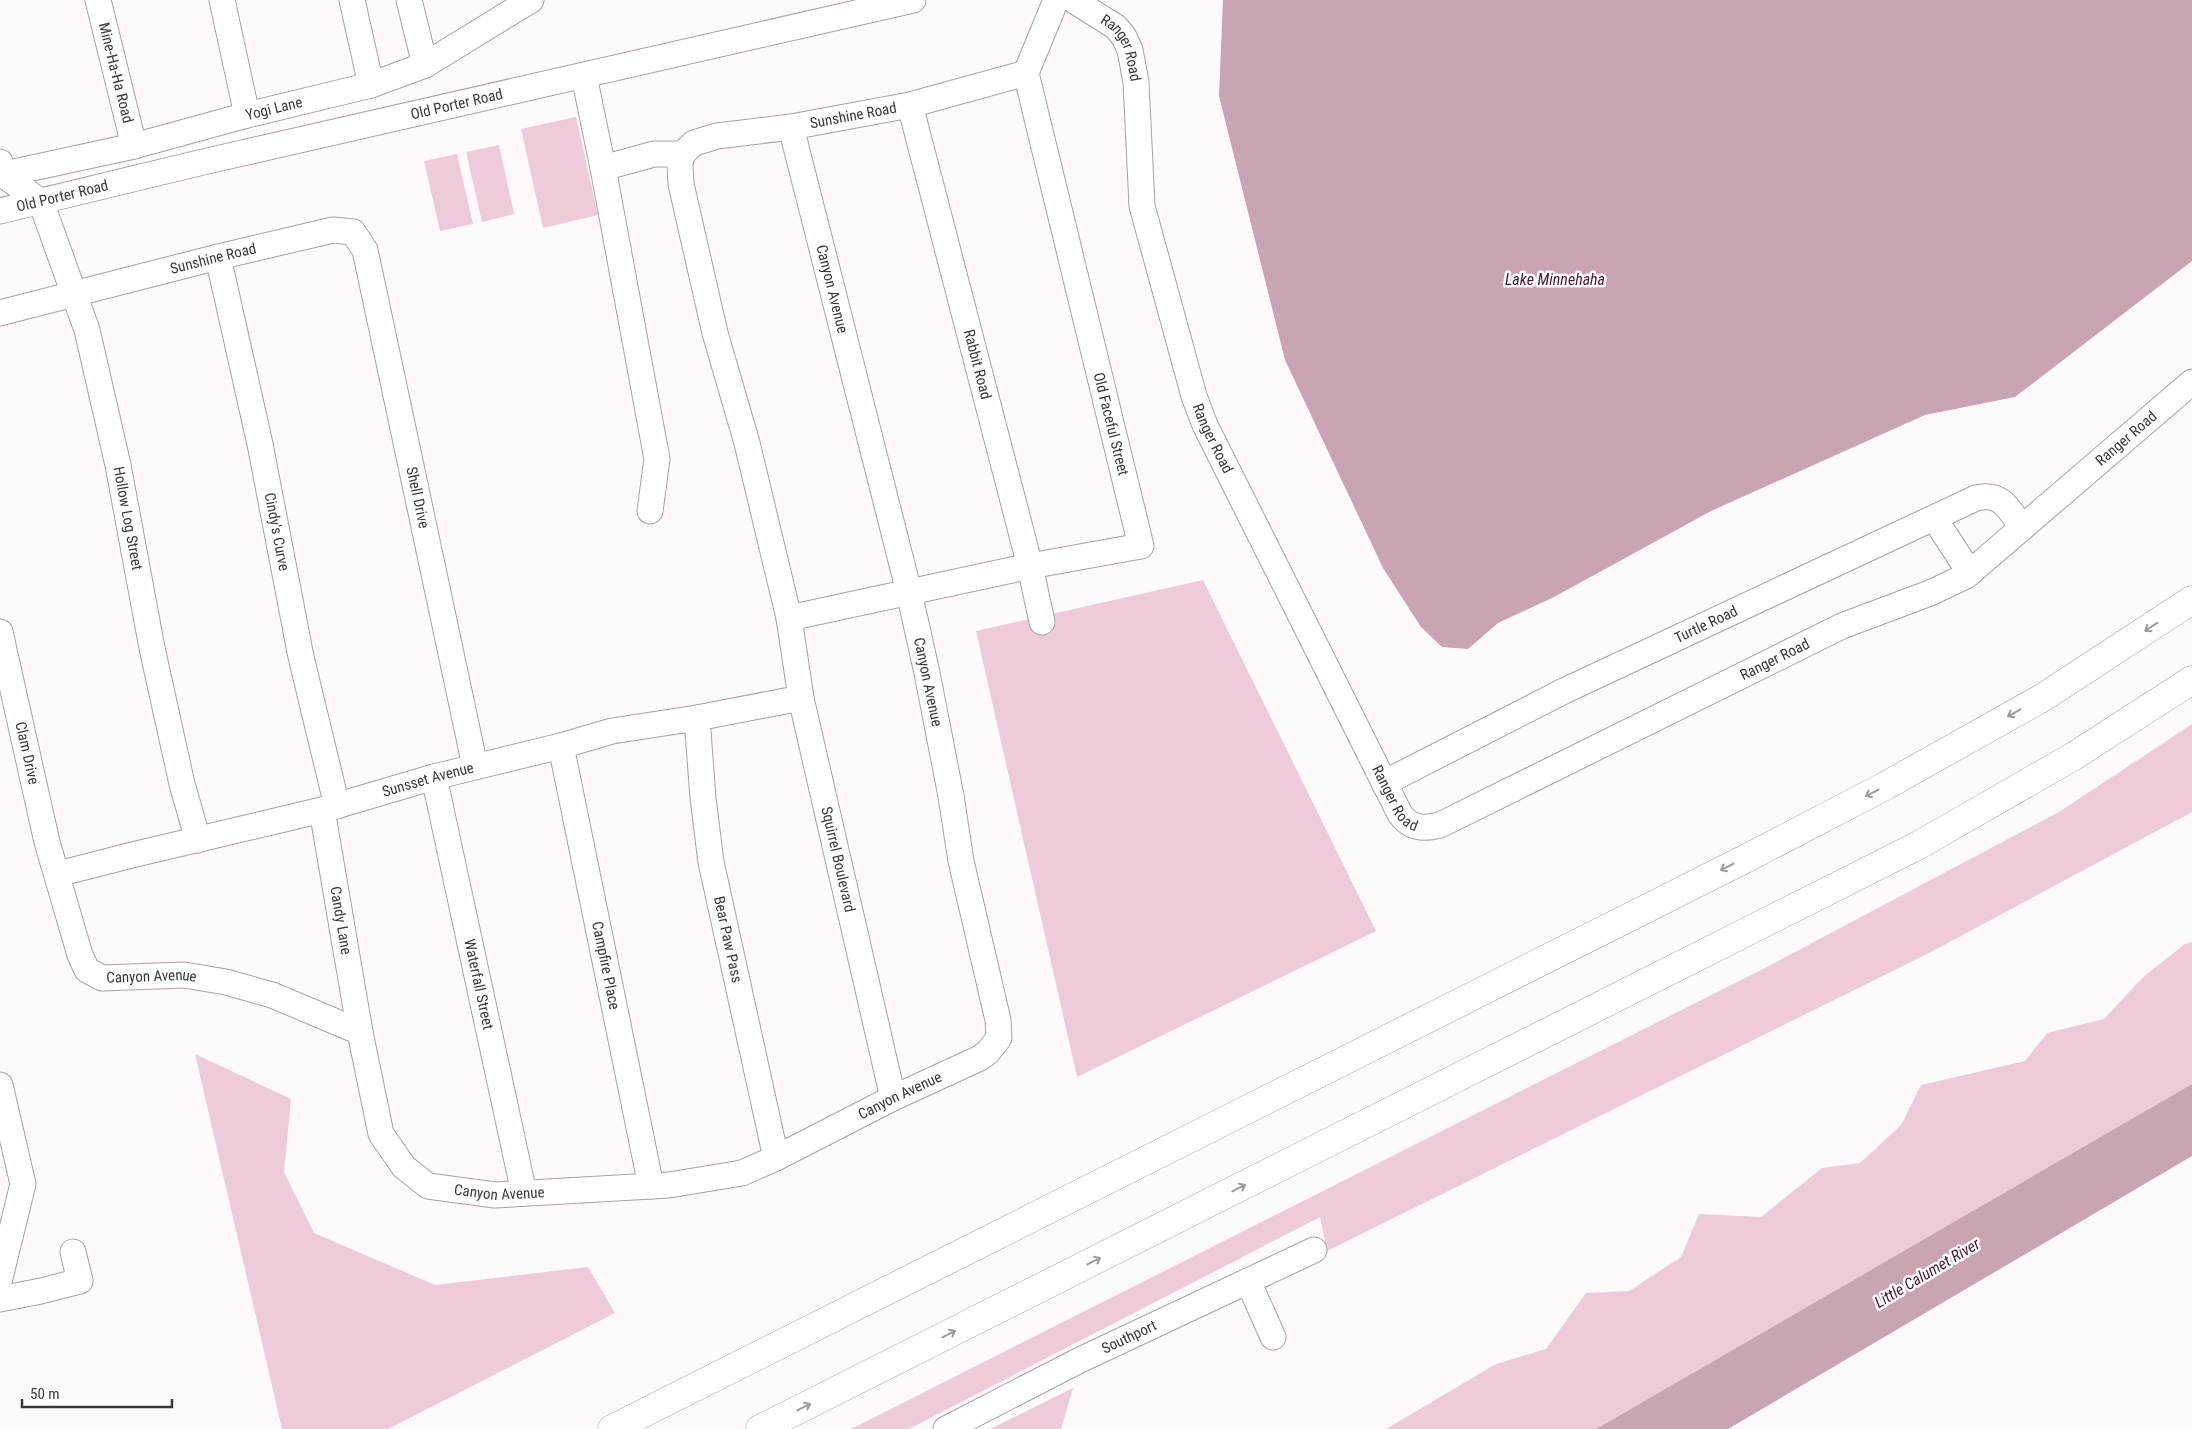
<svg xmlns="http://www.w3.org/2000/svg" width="2192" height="1429" viewBox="0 0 2192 1429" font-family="'Roboto Condensed',sans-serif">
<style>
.green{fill:#eecbdb}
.water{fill:#c8a4b4}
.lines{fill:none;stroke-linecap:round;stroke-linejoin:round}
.minor-casing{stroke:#a6a2a4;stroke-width:27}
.highway-casing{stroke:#a6a2a4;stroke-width:29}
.minor{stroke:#fff;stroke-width:25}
.highway{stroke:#fff;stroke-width:28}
.oneway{stroke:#9c9c9c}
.labels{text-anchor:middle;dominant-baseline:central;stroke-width:5;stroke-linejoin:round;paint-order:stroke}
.street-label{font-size:15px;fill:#3a3839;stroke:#fff}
.water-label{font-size:16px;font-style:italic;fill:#451830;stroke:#fff}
</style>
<rect width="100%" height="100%" fill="#fefafc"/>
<!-- green -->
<g class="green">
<path d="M576,117L598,215L543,228L521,129Z"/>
<path d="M499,145L514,214L482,222L466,152Z"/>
<path d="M457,154L473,224L440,231L424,161Z"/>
<path d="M1203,580L1376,931L1077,1077L976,631Z"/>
<path d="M2192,724V812L1929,953L1327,1251L1320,1217L909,1429H851L1763,969L2059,812Z"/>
<path d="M2192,942V1084L1596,1429H1386L1496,1364L1546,1349L1586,1293L1629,1291L1681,1257L1699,1214L1761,1217L1822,1168L1860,1163L1901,1125L1921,1085L2025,1061L2047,1033L2104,1019L2143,977L2185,944Z"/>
<path d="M195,1054L291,1099L284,1172L314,1233L435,1285L588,1267L615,1313L388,1429H282Z"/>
<path d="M1073,1388L1061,1429H990Z"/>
</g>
<!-- water -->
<g class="water">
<path d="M1223,0H2192V261L2015,397L1925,415L1711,511L1554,597L1498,623L1468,649L1442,647L1421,627L1383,568L1285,360L1219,96Z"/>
<path d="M2192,1084V1156L1728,1429H1596Z"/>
</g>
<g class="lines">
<defs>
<g id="minor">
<path id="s1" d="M98,0L134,146"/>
<path d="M222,0L247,115"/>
<path d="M352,0L371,85"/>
<path d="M409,0L425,65"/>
<path id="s2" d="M1073,0L1116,27L1124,37L1130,50L1136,82L1142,206L1194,396L1205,425L1400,814C1411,829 1423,829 1440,825L1842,626L1930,593L1966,576L2192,382"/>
<path d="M1026,73L1056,0"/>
<path d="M584,76L603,168L657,459L650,511"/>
<path id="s3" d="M910,105L1030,566L1042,622"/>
<path id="s4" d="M682,154L680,164L681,184L715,333L747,443L789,618L801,698L893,1098"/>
<path id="s5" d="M0,162L2,174L41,202L87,330L118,465L152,648L182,784L198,840"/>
<path id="s6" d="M603,168L654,154H682L694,143L717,136L791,127L910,105L1026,73"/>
<path id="s7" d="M0,175L134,146L247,115L371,85L425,65L531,0"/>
<path id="s8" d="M0,211L203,162L913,0"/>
<path id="s9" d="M218,257L260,444L301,657L337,806"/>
<path id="s10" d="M0,313L218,257L333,230L353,232L365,250L475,766"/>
<path d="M1934,518L1970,573"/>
<path d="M789,618L1030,566L1141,546L1026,73"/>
<path id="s11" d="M0,632L47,842L80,955L87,970L102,978L184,975L226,982L272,995L360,1032"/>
<path id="s12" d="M697,718L703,798L711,862L776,1158"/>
<path id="s13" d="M561,746L651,1186"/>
<path id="s14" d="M434,777L524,1193"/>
<path id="s15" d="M1384,783L1564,691L1976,498C2002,492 2009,509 2022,528"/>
<path id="s16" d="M322,810L360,1032L381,1134L404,1167L428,1186L495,1195L669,1185L742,1173L776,1158L893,1098L980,1058L988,1052L999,1038L998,1020L961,861L951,796L927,673L909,592L791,127"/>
<path id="s17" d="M58,874L132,855L322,810L434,777L561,746L612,731L697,718L801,698"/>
<path d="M0,1085L23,1184L0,1278"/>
<path d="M1248,1281L1273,1337"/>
<path d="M0,1299L41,1291L80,1281L73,1252"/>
<path id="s18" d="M946,1429L1080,1360L1314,1250"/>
</g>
<g id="highway">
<path d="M612,1429L1745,859L1887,785L2042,698L2192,600"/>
<path d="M760,1429L1919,845L2074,756L2192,680"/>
</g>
</defs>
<!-- minor casing -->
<use href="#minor" class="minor-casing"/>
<!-- highway casing -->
<use href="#highway" class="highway-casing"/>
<!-- minor -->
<use href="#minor" class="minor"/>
<!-- highway -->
<use href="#highway" class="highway"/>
</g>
<!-- one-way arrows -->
<defs><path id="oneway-shaft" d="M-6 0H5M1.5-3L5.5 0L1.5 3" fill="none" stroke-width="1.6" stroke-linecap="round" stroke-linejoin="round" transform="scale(1.25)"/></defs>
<g class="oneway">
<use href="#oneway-shaft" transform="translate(2151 627) rotate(147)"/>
<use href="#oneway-shaft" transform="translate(2014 713) rotate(151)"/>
<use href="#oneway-shaft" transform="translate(1872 793) rotate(153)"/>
<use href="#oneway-shaft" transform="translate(1727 867) rotate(153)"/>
<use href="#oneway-shaft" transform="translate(1239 1188) rotate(-27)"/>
<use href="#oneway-shaft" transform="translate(1094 1261) rotate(-27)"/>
<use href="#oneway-shaft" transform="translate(949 1334) rotate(-27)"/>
<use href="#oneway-shaft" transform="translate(804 1407) rotate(-27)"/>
</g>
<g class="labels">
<!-- street labels -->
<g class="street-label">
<text stroke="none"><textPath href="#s2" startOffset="72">Ranger Road</textPath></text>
<text stroke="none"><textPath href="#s1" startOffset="75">Mine-Ha-Ha Road</textPath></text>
<text stroke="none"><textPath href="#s8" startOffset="469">Old Porter Road</textPath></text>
<text stroke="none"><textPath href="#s7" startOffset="282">Yogi Lane</textPath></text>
<text stroke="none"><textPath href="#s6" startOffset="259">Sunshine Road</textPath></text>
<text stroke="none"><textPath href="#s8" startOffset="64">Old Porter Road</textPath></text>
<text stroke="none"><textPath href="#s10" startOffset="220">Sunshine Road</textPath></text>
<text transform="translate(832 289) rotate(76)">Canyon Avenue</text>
<text stroke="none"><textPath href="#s3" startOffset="268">Rabbit Road</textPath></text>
<text transform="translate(1111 424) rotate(76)">Old Faceful Street</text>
<text stroke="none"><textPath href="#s2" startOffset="478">Ranger Road</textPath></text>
<text stroke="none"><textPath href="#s2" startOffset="1736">Ranger Road</textPath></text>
<text stroke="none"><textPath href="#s10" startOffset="638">Shell Drive</textPath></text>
<text stroke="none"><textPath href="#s5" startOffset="389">Hollow Log Street</textPath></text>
<text stroke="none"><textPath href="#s9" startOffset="281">Cindy's Curve</textPath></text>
<text stroke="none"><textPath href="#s15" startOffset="359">Turtle Road</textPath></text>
<text stroke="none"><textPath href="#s2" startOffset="1316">Ranger Road</textPath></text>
<text transform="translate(928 682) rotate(78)">Canyon Avenue</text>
<text stroke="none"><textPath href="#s11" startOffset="124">Clam Drive</textPath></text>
<text stroke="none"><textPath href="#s17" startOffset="382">Sunsset Avenue</textPath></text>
<text stroke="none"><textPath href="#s2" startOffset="882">Ranger Road</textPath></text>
<text stroke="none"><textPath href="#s4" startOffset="724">Squirrel Boulevard</textPath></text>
<text stroke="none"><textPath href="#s16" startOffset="112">Candy Lane</textPath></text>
<text stroke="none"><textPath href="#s12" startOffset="224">Bear Paw Pass</textPath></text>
<text stroke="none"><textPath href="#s13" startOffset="224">Campfire Place</textPath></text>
<text stroke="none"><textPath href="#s11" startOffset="416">Canyon Avenue</textPath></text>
<text stroke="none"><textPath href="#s14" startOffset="212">Waterfall Street</textPath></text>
<text stroke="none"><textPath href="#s16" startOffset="892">Canyon Avenue</textPath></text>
<text stroke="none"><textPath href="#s16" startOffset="472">Canyon Avenue</textPath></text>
<text stroke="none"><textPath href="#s18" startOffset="205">Southport</textPath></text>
</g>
<!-- water labels -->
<g class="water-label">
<text x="1555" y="279">Lake Minnehaha</text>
<text transform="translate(1927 1273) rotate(-31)">Little Calumet River</text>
</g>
</g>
<!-- scale -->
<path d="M22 1399v8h150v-8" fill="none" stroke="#3a3839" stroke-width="2.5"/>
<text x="30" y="1399" font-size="15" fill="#3a3839" stroke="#ffffff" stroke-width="4" paint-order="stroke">50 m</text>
</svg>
